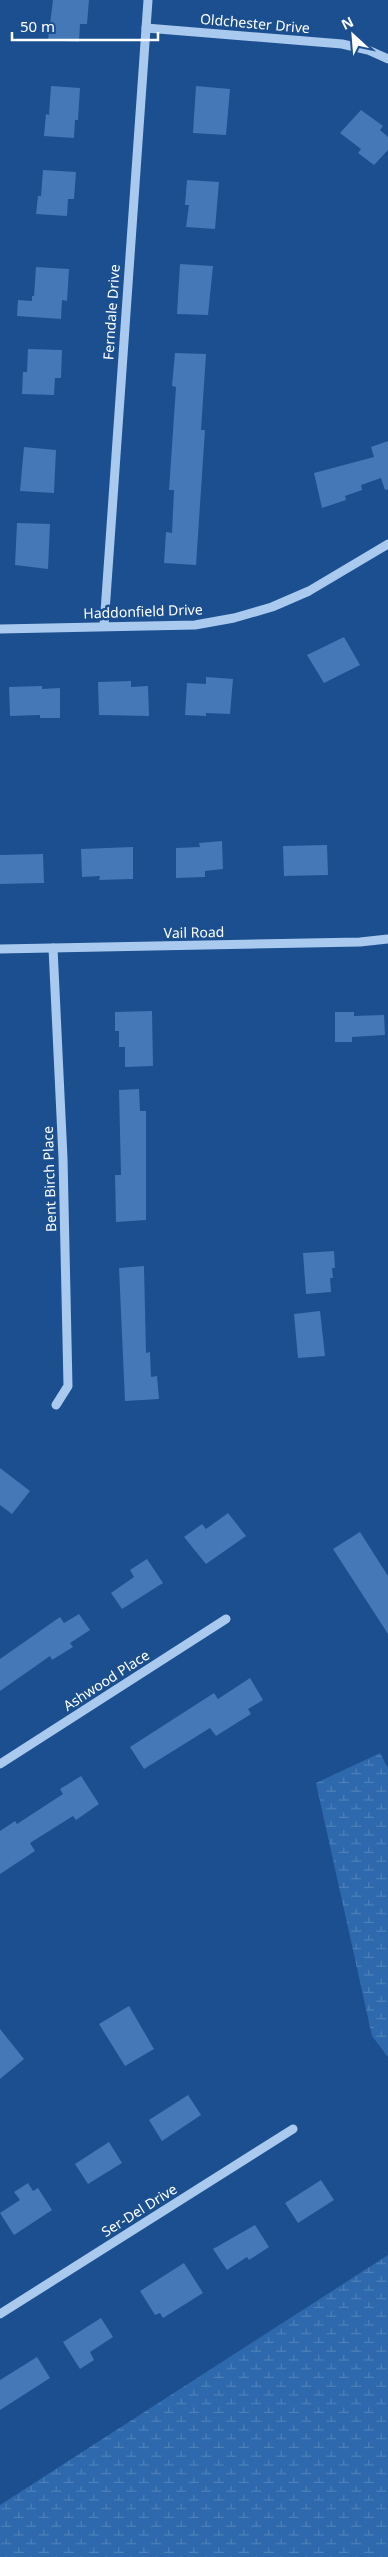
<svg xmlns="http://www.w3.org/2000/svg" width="388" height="2557" viewBox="0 0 388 2557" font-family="'Noto Sans',sans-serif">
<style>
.wetland{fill:url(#wetland-marsh)}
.building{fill:#4478b7}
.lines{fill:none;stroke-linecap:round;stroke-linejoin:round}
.minor{stroke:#a9c9ee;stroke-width:9}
.labels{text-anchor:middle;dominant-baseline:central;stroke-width:5;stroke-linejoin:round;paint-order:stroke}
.street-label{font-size:14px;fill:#fff;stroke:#1b4f8f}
</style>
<defs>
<pattern id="wetland-marsh" width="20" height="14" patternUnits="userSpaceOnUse" patternTransform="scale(1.25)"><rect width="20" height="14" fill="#2e69ad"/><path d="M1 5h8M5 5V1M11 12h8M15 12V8" fill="none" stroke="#4d80b9"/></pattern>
</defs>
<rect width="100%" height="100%" fill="#1b4f8f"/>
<!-- wetland -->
<g class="wetland">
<path d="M380,1753L388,1768V2057L372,2036L316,1783Z"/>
<path d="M388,2255V2557H0V2505Z"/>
</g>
<!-- building -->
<g class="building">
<path d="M53,0H89L87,24H80L79,42L48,40Z"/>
<path d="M51,86L80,88L78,120H75L74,138L44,136L46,114L49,115Z"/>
<path d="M196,86L230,89L226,135L193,133Z"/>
<path d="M361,110L383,126L380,130L388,137V150L374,165L358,153L361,149L340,133Z"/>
<path d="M43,170L76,172L74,199H68L67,216L36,214L38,196H41Z"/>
<path d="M187,180L219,182L215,229L186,227L189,205H185Z"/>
<path d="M180,264L213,266L208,315L177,314Z"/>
<path d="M36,267L69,269L67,301L62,300L61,319L17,316L18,300L32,301V296H34Z"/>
<path d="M28,349L62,350L61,378H55L54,395L22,394L23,372H27Z"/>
<path d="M175,353L206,354L201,430H205L196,565L164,563L166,532L172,533L174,490H169L176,387L172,386Z"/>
<path d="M388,441V489L385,490L381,478L361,485L362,490L345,496L346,500L322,508L314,473L374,457L371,447Z"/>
<path d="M24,447L56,450L54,493L20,491Z"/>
<path d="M17,523L50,524L48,569L15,565Z"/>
<path d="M344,637L360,665L324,683L307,655Z"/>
<path d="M206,677L233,679L230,714L206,713V716L185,715L187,683L206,684Z"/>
<path d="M131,681V687L148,686L149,716L99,715L98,682Z"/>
<path d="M42,686V689L60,688V718H40V715L10,716L9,687Z"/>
<path d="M222,841L223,869L205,871V877L176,878V848L200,847L199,843Z"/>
<path d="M327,845L328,875L284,876L283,846Z"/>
<path d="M133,847V879L99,880L100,876L82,877L81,849Z"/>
<path d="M43,854L44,883L0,884V855Z"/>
<path d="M152,1011L153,1066L125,1067V1047H119V1031H115V1012Z"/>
<path d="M335,1012H354V1016L384,1015L385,1035L352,1037V1042H335Z"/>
<path d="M139,1089L140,1111H146V1220L116,1222L115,1175H121L119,1090Z"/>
<path d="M334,1251L335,1268H332L333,1278H330L331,1292L306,1294L303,1253Z"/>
<path d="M144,1266L146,1353L150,1352L151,1377L157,1376L159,1399L125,1401L119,1268Z"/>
<path d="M320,1311L325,1356L298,1358L294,1314Z"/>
<path d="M0,1468L30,1491L12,1514L0,1505Z"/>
<path d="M228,1513L246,1536L206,1564L184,1537L202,1524L206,1529Z"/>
<path d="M360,1532L388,1576V1634L333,1549Z"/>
<path d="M147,1559L163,1583L122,1609L111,1593L134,1577L130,1570Z"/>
<path d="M79,1614L90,1630L70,1643L73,1647L52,1660L50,1656L0,1691V1659L60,1617L64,1623Z"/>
<path d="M250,1678L263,1700L248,1709L251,1714L216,1736L210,1728L144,1769L130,1747L214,1693L218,1699Z"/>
<path d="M81,1776L99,1804L76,1820L73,1816L30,1843L35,1851L0,1874V1831L15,1821L17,1824L63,1794L60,1789Z"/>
<path d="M129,2006L154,2049L125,2066L99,2024Z"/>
<path d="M0,2029L24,2059L0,2079Z"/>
<path d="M188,2095L201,2115L162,2141L149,2120Z"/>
<path d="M109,2142L122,2163L88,2184L75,2164Z"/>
<path d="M321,2180L334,2200L298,2223L285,2203Z"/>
<path d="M28,2183L33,2191L38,2188L52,2210L14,2235L0,2213L20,2200L14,2192Z"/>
<path d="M255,2225L269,2247L249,2260L247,2257L227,2270L213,2249Z"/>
<path d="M184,2263L203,2293L163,2318L160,2313L155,2315L140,2291Z"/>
<path d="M101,2318L113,2337L90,2352L94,2360L80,2369L63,2342Z"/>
<path d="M37,2357L50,2378L0,2410V2380Z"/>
</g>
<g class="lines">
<!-- minor -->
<g class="minor">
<path d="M146,28L342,44L368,50L388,59"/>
<path d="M104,626L148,0"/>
<path d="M0,629L195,625L234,618L272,607L309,591L388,544"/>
<path d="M53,948L63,1158L68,1386L56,1405"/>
<path d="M0,949L360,942L388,939"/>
<path d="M0,1764L226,1619"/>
<path d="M0,2314L293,2129"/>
</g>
</g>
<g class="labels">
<!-- street labels -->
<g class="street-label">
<text transform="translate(255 23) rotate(5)">Oldchester Drive</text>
<text transform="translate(111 312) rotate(-86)">Ferndale Drive</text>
<text transform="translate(143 611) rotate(-2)">Haddonfield Drive</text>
<text transform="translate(194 932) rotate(-1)">Vail Road</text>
<text transform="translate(49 1179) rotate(-92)">Bent Birch Place</text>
<text transform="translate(106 1680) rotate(-33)">Ashwood Place</text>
<text transform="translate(139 2210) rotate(-32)">Ser-Del Drive</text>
</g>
</g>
<!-- north arrow -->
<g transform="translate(353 35) rotate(334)" stroke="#1b4f8f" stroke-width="4" paint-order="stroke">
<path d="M0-4L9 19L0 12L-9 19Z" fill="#ffffff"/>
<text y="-8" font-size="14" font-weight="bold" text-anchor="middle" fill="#ffffff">N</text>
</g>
<!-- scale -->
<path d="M12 32v8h146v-8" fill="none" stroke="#ffffff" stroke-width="2.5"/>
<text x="20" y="32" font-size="15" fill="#ffffff" stroke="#1b4f8f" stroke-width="4" paint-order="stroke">50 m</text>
</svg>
